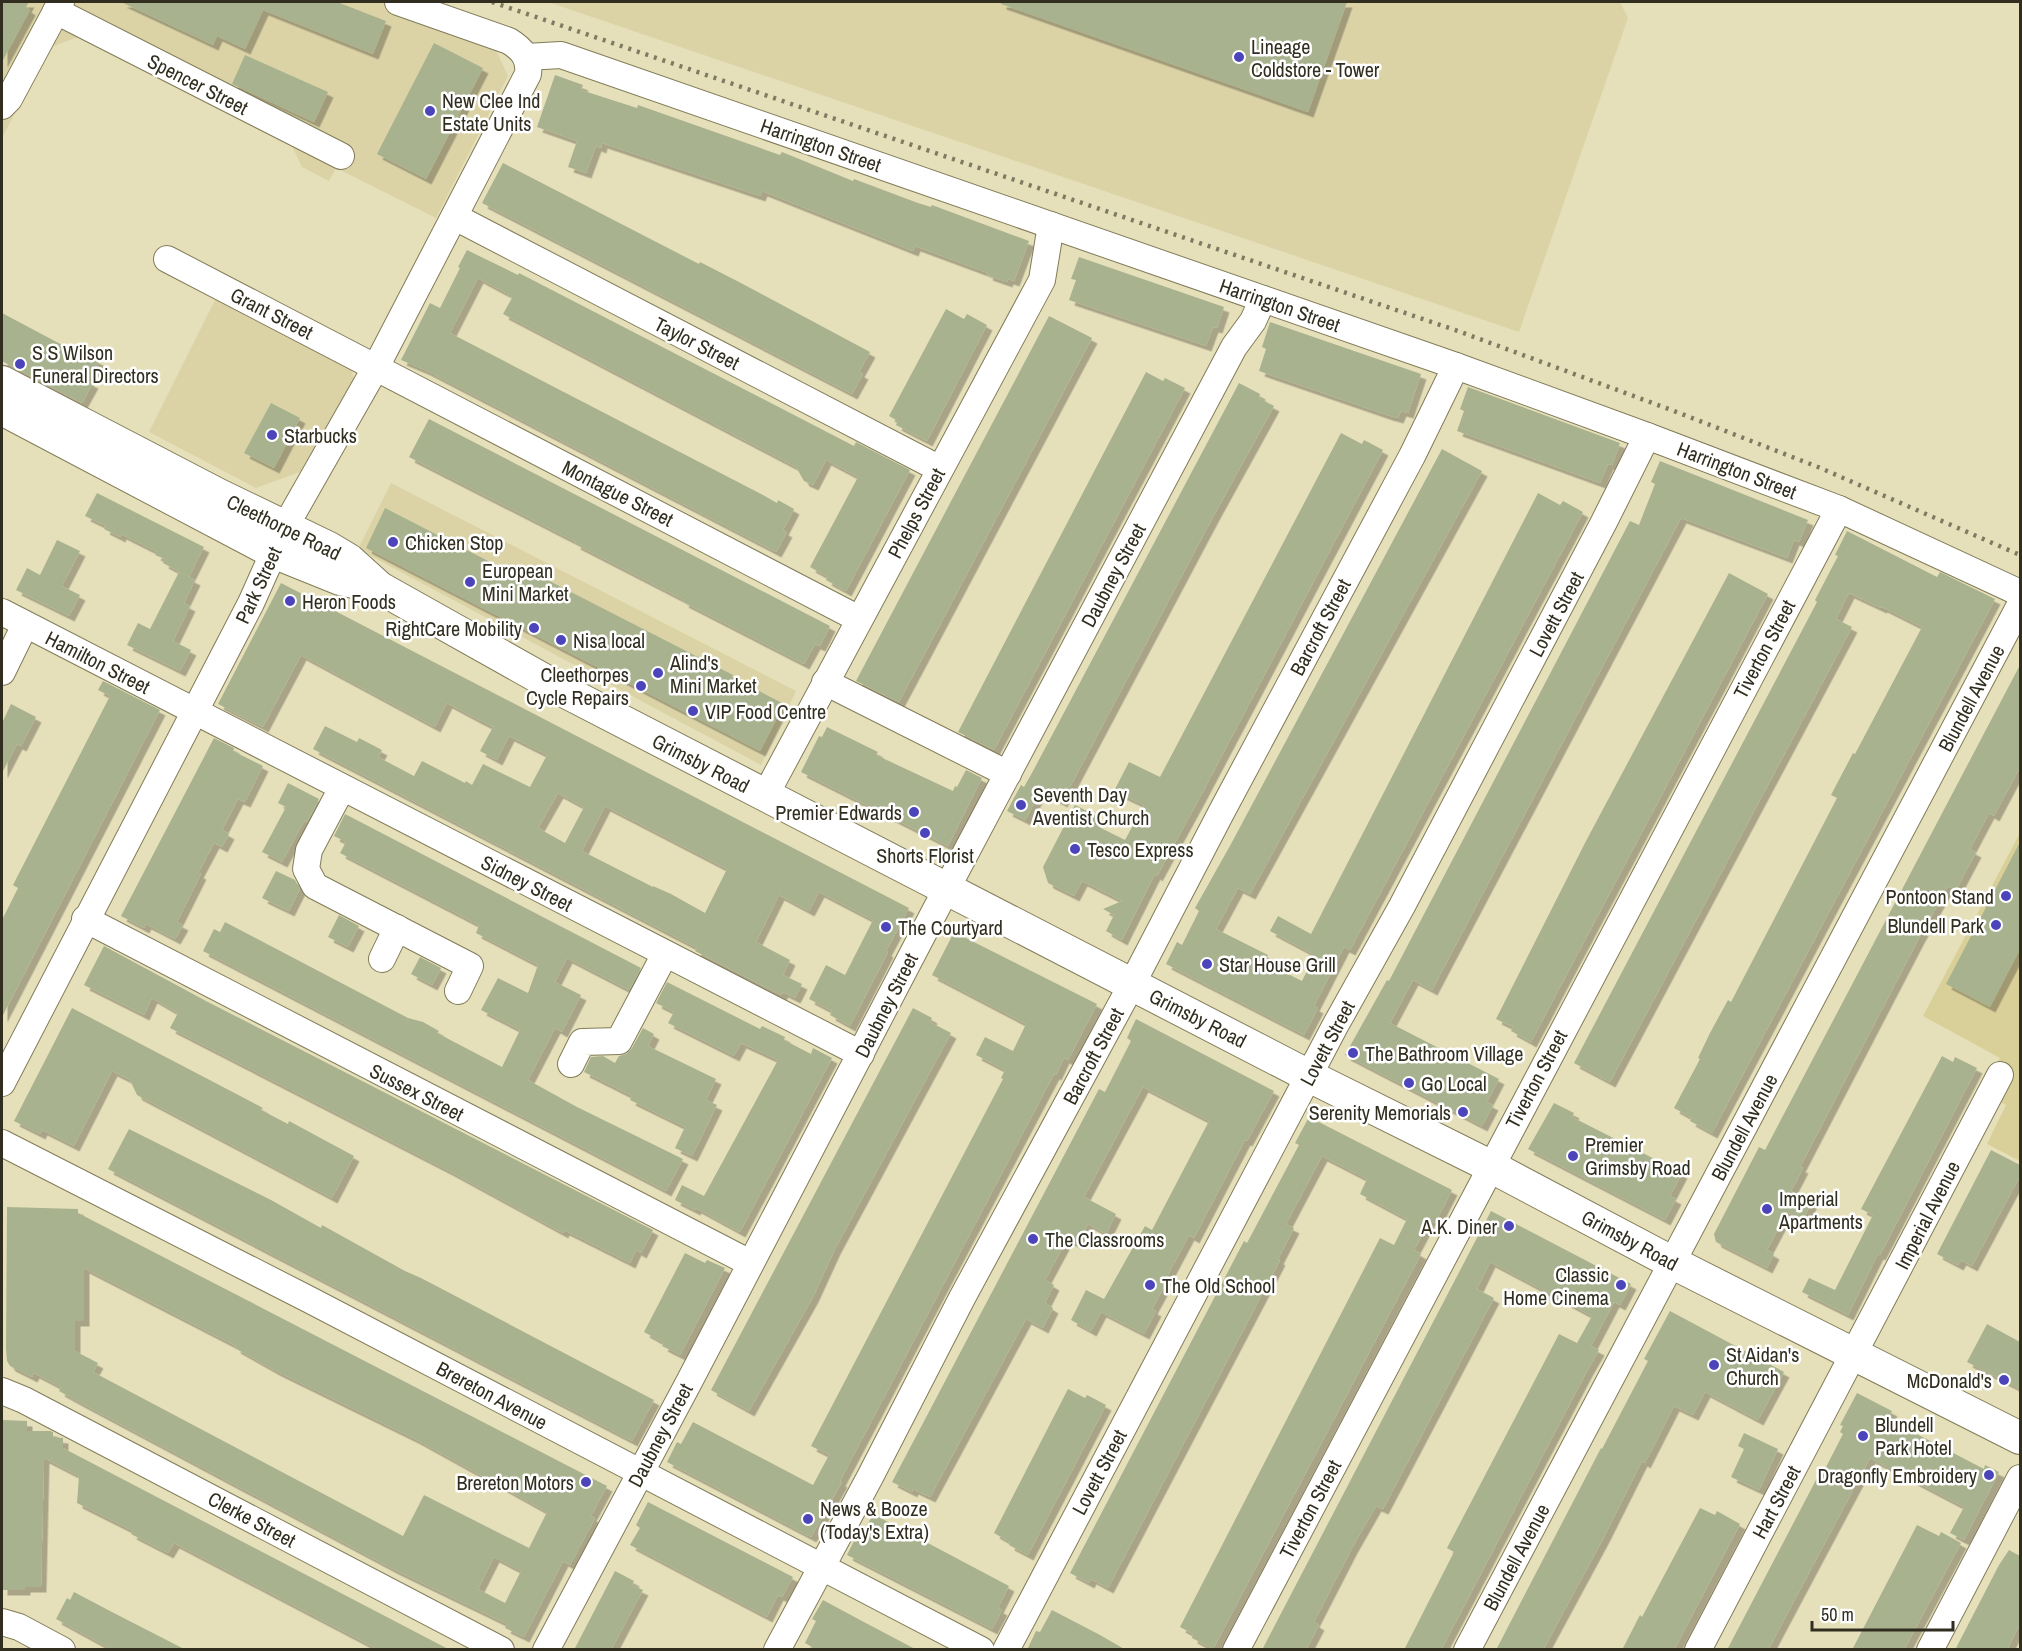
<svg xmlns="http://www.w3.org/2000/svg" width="2022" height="1651" viewBox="0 0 2022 1651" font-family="'Archivo Narrow',sans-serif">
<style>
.built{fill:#dbd3a6}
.green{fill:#d9cf99}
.building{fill:#a8b28e;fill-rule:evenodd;filter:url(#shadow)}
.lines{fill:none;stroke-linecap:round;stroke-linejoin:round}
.minor-casing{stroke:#817b58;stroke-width:28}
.major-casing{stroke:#817b58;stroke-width:34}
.minor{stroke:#fff;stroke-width:26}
.major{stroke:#fff;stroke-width:32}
.rail{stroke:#7f7a62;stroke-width:4.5;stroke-dasharray:3 6;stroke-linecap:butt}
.poi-dot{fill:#4b44ba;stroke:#fff;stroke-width:2}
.labels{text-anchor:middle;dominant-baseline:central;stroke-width:5;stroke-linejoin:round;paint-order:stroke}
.poi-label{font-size:20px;fill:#312e1f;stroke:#fff;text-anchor:start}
.street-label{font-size:20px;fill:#312e1f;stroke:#fff}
</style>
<defs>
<filter id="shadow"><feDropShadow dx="5.5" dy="5.5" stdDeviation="0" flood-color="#0004"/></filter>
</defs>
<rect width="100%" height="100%" fill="#e6e0ba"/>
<!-- built -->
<g class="built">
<path d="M2,2H435L501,24L494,46L508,76L436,218L336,168L329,181L302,167L290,142L81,36L49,48L2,138Z"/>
<path d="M548,2H1620L1628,18L1519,332Z"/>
<path d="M218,294L349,362L354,379L300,472L256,488L149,432Z"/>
<path d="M391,483L796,691L761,765L358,549Z"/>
</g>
<!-- green -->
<path class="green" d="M2020,833V1161L1987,1144L2006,1105L1981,1091L2000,1058L1923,1016Z"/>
<!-- building -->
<g class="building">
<path d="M2,2H29L26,7L30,10L2,62Z"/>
<path d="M121,2H337L386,21L373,54L263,10L245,49L217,36L213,45Z"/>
<path d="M1001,2H1347L1308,112L1001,4Z"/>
<path d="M434,43L483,68L426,179L377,154Z"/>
<path d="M245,55L328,92L314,122L232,84Z"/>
<path d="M555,75L583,85L581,90L637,108L638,105L780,155L782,152L853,181L854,179L918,203L931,207L932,205L1029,241L1014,281L1008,279L1007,282L987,275L988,273L915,246L913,251L762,191L760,196L602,143L601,148L596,146L586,173L568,167L577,141L537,127Z"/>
<path d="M503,163L699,264L700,262L739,282L870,352L859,372L863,374L852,394L482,203Z"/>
<path d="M467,250L518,275L519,273L854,446L856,442L910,470L846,591L826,580L828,577L810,567L858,477L826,460L813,485L804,481L796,467L503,314L512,298L507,296L508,294L478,278L450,333L763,495L777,503L778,500L794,509L783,530L787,532L776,552L425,370L401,360L430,303L440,308L460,268L458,267Z"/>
<path d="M1079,257L1224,307L1217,328L1213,327L1206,346L1069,300L1076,280L1071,279Z"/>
<path d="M946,309L964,319L967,314L987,325L927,441L896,425L898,421L889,416Z"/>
<path d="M2,313L83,356L85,353L99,361L88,381L93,383L82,403L2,361Z"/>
<path d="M1049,316L1092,338L899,702L856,681Z"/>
<path d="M1270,322L1421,374L1408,413L1401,411L1398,418L1387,415L1259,371L1266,349L1262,347Z"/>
<path d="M1146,372L1163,381L1165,378L1185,388L994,750L958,732Z"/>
<path d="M1239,383L1260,394L1259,398L1274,406L1214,515L1062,802L1041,791L1025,820L1007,811L1021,785L1024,787L1033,771Z"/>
<path d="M1468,387L1620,443L1612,465L1608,464L1600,483L1457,431L1464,411L1460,409Z"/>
<path d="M271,403L300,418L274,468L244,453Z"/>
<path d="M429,419L830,626L820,646L815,644L804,664L683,602L684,600L575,544L576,542L409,457Z"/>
<path d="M1341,433L1362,444L1364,440L1383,450L1199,799L1157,876L1155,874L1122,940L1106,931L1114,915L1103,909L1122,901L1082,881L1074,896L1048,883L1043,867L1075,805L1097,816L1093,824L1125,840L1144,805L1114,791L1129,762L1160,777Z"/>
<path d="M1442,449L1482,471L1250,894L1238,888L1216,929L1268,955L1264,962L1302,981L1315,955L1270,931L1278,916L1311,934L1538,493L1560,505L1563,501L1583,512L1350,950L1344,947L1314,1006L1318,1008L1304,1035L1166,964L1177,942L1182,945L1199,911L1195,908L1231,844Z"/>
<path d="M1660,461L1808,520L1799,542L1794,540L1787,558L1681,518L1432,990L1413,980L1390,1023L1499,1079L1487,1102L1493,1105L1482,1126L1345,1055L1387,980L1389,981L1630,521L1639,525L1655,484L1651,482Z"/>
<path d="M97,493L204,547L189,577L163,563L165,559L155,555L157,552L121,534L120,537L104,529L106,526L85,516Z"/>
<path d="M385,508L523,579L528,570L733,675L732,677L784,704L760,751L366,548Z"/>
<path d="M1847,531L1937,577L1940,572L1995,599L1712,1133L1690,1121L1692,1118L1674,1108L1700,1059L1698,1058L1710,1033L1728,1000L1731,1002L1837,798L1831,795L1853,753L1855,754L1922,627L1882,607L1881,608L1849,593L1836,619L1852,627L1610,1082L1574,1063L1817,602L1815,600L1838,556L1835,555Z"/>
<path d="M57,540L80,551L62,586L80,595L69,616L16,590L27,568L40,575Z"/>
<path d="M179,572L195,580L184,603L190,606L173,641L191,650L180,671L127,645L138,623L150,629Z"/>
<path d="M1729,573L1768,594L1531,1042L1511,1031L1513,1027L1496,1019L1586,841Z"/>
<path d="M281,583L909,908L886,951L888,952L850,1026L830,1015L832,1011L809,999L826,965L845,975L873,920L819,892L809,911L779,895L756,942L790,960L783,975L802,984L795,998L783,992L781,995L695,951L697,948L313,749L325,726L357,742L359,738L382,750L378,757L414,776L422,761L465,783L466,781L472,785L483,764L530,787L547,755L509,736L497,760L480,751L493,727L477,719L447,703L435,727L301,655L263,727L218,704ZM558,793L584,807L565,843L538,828ZM605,806L727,869L705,913L671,894L653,886V887L582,851Z"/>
<path d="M2020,665V767L1994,816L1989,813L1970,849L1976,852L1956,890L1948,886L1919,938L1800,1167L1803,1168L1791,1191L1812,1202L1803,1220L1787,1212L1767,1250L1774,1254L1767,1268L1716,1242L1714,1234L1759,1147L1765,1150Z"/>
<path d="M103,681L160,710L2,1017V920L18,888L13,885L110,696L98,690Z"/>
<path d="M11,704L36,717L21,746L17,744L2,773V723Z"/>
<path d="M827,727L878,752L876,755L953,791L955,786L957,787L966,770L982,778L948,846L801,772L819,736L822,737Z"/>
<path d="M214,738L234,748L233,751L263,766L245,802L238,799L222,830L229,834L222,847L214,843L198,873L201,874L177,922L183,925L175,939L146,924L144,928L121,916Z"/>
<path d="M288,783L319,799L307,822L304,821L282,862L262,852L286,807L278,803Z"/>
<path d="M345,814L641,968L629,990L567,958L555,982L581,995L562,1032L555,1028L528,1080L577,1107L683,1159L666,1191L203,951L214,929L220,932L225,922L408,1018L423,1022L439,1031L437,1033L502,1067L520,1030L481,1010L498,978L528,993L538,965L476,933L479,925L340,853L346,842L334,836Z"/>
<path d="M2020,842V949L1990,1007L1946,984Z"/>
<path d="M276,871L295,880L300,889L289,911L262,898Z"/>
<path d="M339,915L359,926L348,947L328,937Z"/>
<path d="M954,932L1097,1004L1068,1060L1064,1058L1056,1075L1054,1074L840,1481L842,1482L811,1537L667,1462L677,1442L681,1444L693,1422L813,1485L829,1455L811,1446L1003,1079L1001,1078L1005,1070L976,1055L985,1037L1013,1051L1026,1024L932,975Z"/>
<path d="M104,946L206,1001L653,1230L641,1253L636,1250L630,1263L564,1230L563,1233L550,1226L449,1171L170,1028L178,1013L152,998L144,1015L84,985Z"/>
<path d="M420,957L441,968L432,985L411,974Z"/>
<path d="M667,982L760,1029L762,1026L785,1037L784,1040L811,1054L813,1048L832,1058L740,1232L696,1208L695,1210L675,1200L682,1185L704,1196L778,1060L741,1043L734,1056L668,1023L674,1012L656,1003Z"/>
<path d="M72,1008L263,1108L261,1110L288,1124L289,1121L354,1156L332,1198L137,1095L130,1080L112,1071L74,1146L42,1130L40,1134L14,1121Z"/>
<path d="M913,1008L932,1018L930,1022L951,1033L835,1249L813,1297L749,1411L711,1390Z"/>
<path d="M1136,1019L1274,1091L1247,1141L1245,1140L1194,1238L1189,1235L1163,1284L1165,1285L1152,1309L1156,1311L1144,1334L1101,1312L1091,1331L1071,1320L1086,1290L1104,1299L1145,1226L1152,1230L1209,1121L1143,1087L1084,1197L1116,1214L1106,1234L1088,1224L1077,1244L1067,1239L1045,1280L1054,1285L1045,1303L1053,1308L1043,1328L1026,1319L930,1497L913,1489L912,1492L892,1482L1099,1089L1105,1092L1131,1041L1127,1038Z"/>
<path d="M643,1028L654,1034L648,1046L716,1079L706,1100L717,1105L692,1156L675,1148L685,1127L630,1100L632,1096L584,1072L591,1057L603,1056L615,1063L619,1056L626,1054L632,1048Z"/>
<path d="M1942,1056L1953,1062L1955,1057L1977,1068L1880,1255L1878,1254L1848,1315L1802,1292L1809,1278L1835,1290L1873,1215L1861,1209Z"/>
<path d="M1554,1103L1574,1113L1572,1117L1682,1173L1670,1196L1676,1199L1665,1220L1528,1149Z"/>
<path d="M1309,1117L1452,1190L1435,1223L1430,1220L1414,1250L1421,1254L1213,1649L1192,1638L1193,1634L1180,1627L1380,1238L1394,1245L1407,1219L1360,1194L1367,1179L1322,1156L1286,1224L1294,1228L1278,1259L1280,1260L1108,1588L1091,1579L1089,1583L1070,1573L1244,1241L1247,1243L1299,1145L1295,1143Z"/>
<path d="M129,1129L271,1200L321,1228L322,1225L405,1271L421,1278L654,1400L632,1441L108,1169Z"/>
<path d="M1991,1150L2020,1165V1176L1972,1266L1961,1260L1958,1265L1937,1254Z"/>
<path d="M7,1207L78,1209V1213L607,1486L591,1516L595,1518L570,1565L563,1561L524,1637L505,1628L507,1624L393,1569L79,1402L59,1391L61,1387L34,1373L32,1377L10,1366L7,1361L6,1349ZM84,1268L236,1346L235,1348L276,1371L415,1439L547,1512L529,1548L424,1495L403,1536L93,1372L98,1363L75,1351V1321H84ZM494,1557L521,1571L505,1603L478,1589Z"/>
<path d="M1491,1211L1631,1284L1620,1305L1614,1302L1591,1346L1599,1350L1587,1371L1441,1650H1404L1454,1552L1447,1548L1559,1334L1577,1343L1592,1316L1490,1262L1477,1289L1494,1298L1383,1509L1376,1506L1352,1548L1314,1622L1319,1625L1306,1650H1262Z"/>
<path d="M685,1253L705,1263L707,1260L725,1268L680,1355L662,1346L664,1343L644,1332Z"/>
<path d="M1670,1311L1784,1372L1758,1420L1705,1392L1693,1415L1674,1406L1645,1463L1642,1461L1604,1537L1543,1650H1496L1601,1448L1602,1449L1648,1361L1644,1359Z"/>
<path d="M1987,1324L2020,1342V1389L1967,1362Z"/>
<path d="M1068,1389L1085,1398L1087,1395L1106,1405L1028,1555L1009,1545L1010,1542L994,1533Z"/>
<path d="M1857,1393L1892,1411L1888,1419L1984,1469L1985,1465L1999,1472L1964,1540L1950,1533L1964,1507L1870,1458L1768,1650H1727L1817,1478L1822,1469L1824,1471L1843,1434L1840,1432L1843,1426L1840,1425Z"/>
<path d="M3,1420L27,1421V1431H50L53,1432V1437L63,1438V1448L450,1650H379L174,1543L168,1553L131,1534L133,1531L77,1503L79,1476L44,1458L41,1587H25V1590H2Z"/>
<path d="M1744,1433L1778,1449L1759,1490L1731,1477L1744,1449L1738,1446Z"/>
<path d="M648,1502L793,1577L782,1597L778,1595L767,1617L630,1545L640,1528L636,1525Z"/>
<path d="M1700,1508L1715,1515L1717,1511L1740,1524L1674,1650H1622L1640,1615L1642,1617Z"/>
<path d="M873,1514L1009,1586L998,1608L1002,1610L992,1629L847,1555L857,1535L861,1537Z"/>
<path d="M1917,1525L1939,1536L1941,1532L1961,1543L1904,1650H1852Z"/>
<path d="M2009,1550L2020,1556V1624L2007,1650H1955L1999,1565Z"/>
<path d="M615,1571L634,1581L632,1585L643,1590L620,1633L611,1650H574Z"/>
<path d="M74,1592L110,1611L186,1650H113L56,1619L67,1598L70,1600Z"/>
<path d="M823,1600L862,1621L917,1650H817L805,1643L816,1621L812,1619Z"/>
<path d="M1052,1610L1100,1635L1126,1650H1027L1036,1631L1040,1632Z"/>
</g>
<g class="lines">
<defs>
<g id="minor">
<path d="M56,11L341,156"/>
<path d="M526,57L561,55L1456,366L1647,436L1839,509L2020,593"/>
<path d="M2,106L9,99L61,2"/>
<path d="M455,217L940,469"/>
<path d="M167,259L859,619"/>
<path d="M2,612L861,1054"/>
<path d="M2,672L25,625"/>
<path d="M825,682L1008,774"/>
<path d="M342,788L309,850L306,869L315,886L470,966L458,991"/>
<path d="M765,796L1042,280L1051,225"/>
<path d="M85,919L750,1263"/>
<path d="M382,959L397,928"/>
<path d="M571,1064L582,1042L619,1041L665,954"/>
<path d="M2,1083L251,603L285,527L376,367L528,74C530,58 522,49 509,41L398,2"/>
<path d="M2,1143L310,1300L981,1650"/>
<path d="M2,1391L24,1400L501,1650"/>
<path d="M2,1622L19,1627L62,1650"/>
<path d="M546,1650L689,1382L947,888L1234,347L1253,321L1263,299"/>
<path d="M777,1650L870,1477L962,1298L1132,984L1222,811L1412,456L1456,366"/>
<path d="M1006,1650L1335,1026L1402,906L1604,522L1647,436"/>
<path d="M1236,1650L1839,509"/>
<path d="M1467,1650L2020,605"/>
<path d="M1698,1650L2000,1075"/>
<path d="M1930,1650L2020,1478"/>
</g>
<g id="major">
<path d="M2,382L219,495L329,548L349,560L380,588L560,689L1309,1076L1490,1166L1673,1263L2020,1438"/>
<path d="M2,409L273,552L340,579L376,587"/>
</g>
</defs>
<!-- minor casing -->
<use href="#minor" class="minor-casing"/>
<!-- major casing -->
<use href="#major" class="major-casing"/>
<!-- minor -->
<use href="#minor" class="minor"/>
<!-- major -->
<use href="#major" class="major"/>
<!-- rail -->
<path class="rail" d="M492,2L1458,331L1674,411L1818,467L2020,555"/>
</g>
<!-- markers -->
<g class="poi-dot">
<circle cx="1239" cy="57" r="6"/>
<circle cx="430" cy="111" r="6"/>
<circle cx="20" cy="364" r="6"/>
<circle cx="272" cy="435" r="6"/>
<circle cx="393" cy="542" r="6"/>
<circle cx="470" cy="582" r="6"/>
<circle cx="290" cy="601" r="6"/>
<circle cx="534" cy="628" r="6"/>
<circle cx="561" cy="640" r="6"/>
<circle cx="658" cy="673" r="6"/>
<circle cx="641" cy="686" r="6"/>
<circle cx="693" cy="711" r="6"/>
<circle cx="1021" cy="805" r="6"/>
<circle cx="914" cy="812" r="6"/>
<circle cx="925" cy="833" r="6"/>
<circle cx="1075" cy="849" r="6"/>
<circle cx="2006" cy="896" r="6"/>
<circle cx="1996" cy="925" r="6"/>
<circle cx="886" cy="927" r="6"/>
<circle cx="1207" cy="964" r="6"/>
<circle cx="1353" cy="1053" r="6"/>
<circle cx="1409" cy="1083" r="6"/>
<circle cx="1463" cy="1112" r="6"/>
<circle cx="1573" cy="1156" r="6"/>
<circle cx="1767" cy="1209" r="6"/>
<circle cx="1509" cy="1226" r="6"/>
<circle cx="1033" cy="1239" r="6"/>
<circle cx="1150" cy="1285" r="6"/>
<circle cx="1621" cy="1285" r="6"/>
<circle cx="1714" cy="1365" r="6"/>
<circle cx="2004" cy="1380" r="6"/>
<circle cx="1863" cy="1436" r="6"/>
<circle cx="1989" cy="1475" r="6"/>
<circle cx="586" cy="1482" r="6"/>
<circle cx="808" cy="1519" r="6"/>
</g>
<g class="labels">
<!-- poi labels -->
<g class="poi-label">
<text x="1251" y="46">Lineage<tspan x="1251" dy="23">Coldstore - Tower</tspan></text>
<text x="442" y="100">New Clee Ind<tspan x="442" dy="23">Estate Units</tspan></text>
<text x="32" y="352">S S Wilson<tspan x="32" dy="23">Funeral Directors</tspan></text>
<text x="284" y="435">Starbucks</text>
<text x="405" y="542">Chicken Stop</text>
<text x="482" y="570">European<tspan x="482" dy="23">Mini Market</tspan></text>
<text x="302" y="601">Heron Foods</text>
<text x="522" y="628" text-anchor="end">RightCare Mobility</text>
<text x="573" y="640">Nisa local</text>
<text x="670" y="662">Alind's<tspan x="670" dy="23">Mini Market</tspan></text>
<text x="629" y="674" text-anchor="end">Cleethorpes<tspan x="629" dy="23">Cycle Repairs</tspan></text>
<text x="705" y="711">VIP Food Centre</text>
<text x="1033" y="794">Seventh Day<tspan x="1033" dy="23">Aventist Church</tspan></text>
<text x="902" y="812" text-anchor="end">Premier Edwards</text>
<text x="1087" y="849">Tesco Express</text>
<text x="925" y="855" text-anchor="middle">Shorts Florist</text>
<text x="1994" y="896" text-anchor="end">Pontoon Stand</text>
<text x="1984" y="925" text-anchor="end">Blundell Park</text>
<text x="898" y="927">The Courtyard</text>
<text x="1219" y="964">Star House Grill</text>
<text x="1365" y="1053">The Bathroom Village</text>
<text x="1421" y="1083">Go Local</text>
<text x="1451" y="1112" text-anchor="end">Serenity Memorials</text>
<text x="1585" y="1144">Premier<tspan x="1585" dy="23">Grimsby Road</tspan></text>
<text x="1779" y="1198">Imperial<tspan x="1779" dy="23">Apartments</tspan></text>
<text x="1497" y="1226" text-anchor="end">A.K. Diner</text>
<text x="1045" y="1239">The Classrooms</text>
<text x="1609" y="1274" text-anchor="end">Classic<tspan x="1609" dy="23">Home Cinema</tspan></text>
<text x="1162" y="1285">The Old School</text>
<text x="1726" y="1354">St Aidan's<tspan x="1726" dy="23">Church</tspan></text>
<text x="1992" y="1380" text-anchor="end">McDonald's</text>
<text x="1875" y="1424">Blundell<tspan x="1875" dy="23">Park Hotel</tspan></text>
<text x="1977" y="1475" text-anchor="end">Dragonfly Embroidery</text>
<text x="574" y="1482" text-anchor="end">Brereton Motors</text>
<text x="820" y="1508">News &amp; Booze<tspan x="820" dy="23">(Today's Extra)</tspan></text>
</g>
<!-- street labels -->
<g class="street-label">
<text transform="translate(198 84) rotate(27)">Spencer Street</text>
<text transform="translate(821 145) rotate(19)">Harrington Street</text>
<text transform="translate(1280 305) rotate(19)">Harrington Street</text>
<text transform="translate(272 313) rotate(27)">Grant Street</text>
<text transform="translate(697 343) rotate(27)">Taylor Street</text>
<text transform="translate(1737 470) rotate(21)">Harrington Street</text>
<text transform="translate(618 493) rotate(27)">Montague Street</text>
<text transform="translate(916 513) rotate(-62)">Phelps Street</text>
<text transform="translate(284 527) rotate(26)">Cleethorpe Road</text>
<text transform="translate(1113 575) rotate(-62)">Daubney Street</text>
<text transform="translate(258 585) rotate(-65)">Park Street</text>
<text transform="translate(1556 614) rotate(-62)">Lovett Street</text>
<text transform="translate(1320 627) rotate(-62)">Barcroft Street</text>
<text transform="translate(1764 649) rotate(-62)">Tiverton Street</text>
<text transform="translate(98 662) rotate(27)">Hamilton Street</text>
<text transform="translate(1971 698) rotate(-62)">Blundell Avenue</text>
<text transform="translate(701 763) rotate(27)">Grimsby Road</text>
<text transform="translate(527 883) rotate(27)">Sidney Street</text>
<text transform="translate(886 1005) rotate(-63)">Daubney Street</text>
<text transform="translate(1198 1018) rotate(27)">Grimsby Road</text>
<text transform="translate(1327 1043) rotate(-62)">Lovett Street</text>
<text transform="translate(1093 1056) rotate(-62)">Barcroft Street</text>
<text transform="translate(1536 1079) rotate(-62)">Tiverton Street</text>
<text transform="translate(417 1092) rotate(27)">Sussex Street</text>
<text transform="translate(1744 1127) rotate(-62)">Blundell Avenue</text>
<text transform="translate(1927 1215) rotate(-63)">Imperial Avenue</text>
<text transform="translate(1630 1240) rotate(28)">Grimsby Road</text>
<text transform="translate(492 1395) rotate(28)">Brereton Avenue</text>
<text transform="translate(660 1435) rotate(-62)">Daubney Street</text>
<text transform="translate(1099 1472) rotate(-62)">Lovett Street</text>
<text transform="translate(1776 1502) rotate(-62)">Hart Street</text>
<text transform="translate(1310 1509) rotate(-62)">Tiverton Street</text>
<text transform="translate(252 1519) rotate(28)">Clerke Street</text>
<text transform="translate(1516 1557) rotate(-62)">Blundell Avenue</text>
</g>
</g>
<!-- border -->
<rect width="2022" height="1651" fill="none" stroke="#312e1f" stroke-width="6"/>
<!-- scale -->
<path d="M1812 1621v9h141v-9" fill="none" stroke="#312e1f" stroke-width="3"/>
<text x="1821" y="1621" font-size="18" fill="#312e1f" stroke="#ffffff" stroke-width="4.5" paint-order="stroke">50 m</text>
</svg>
